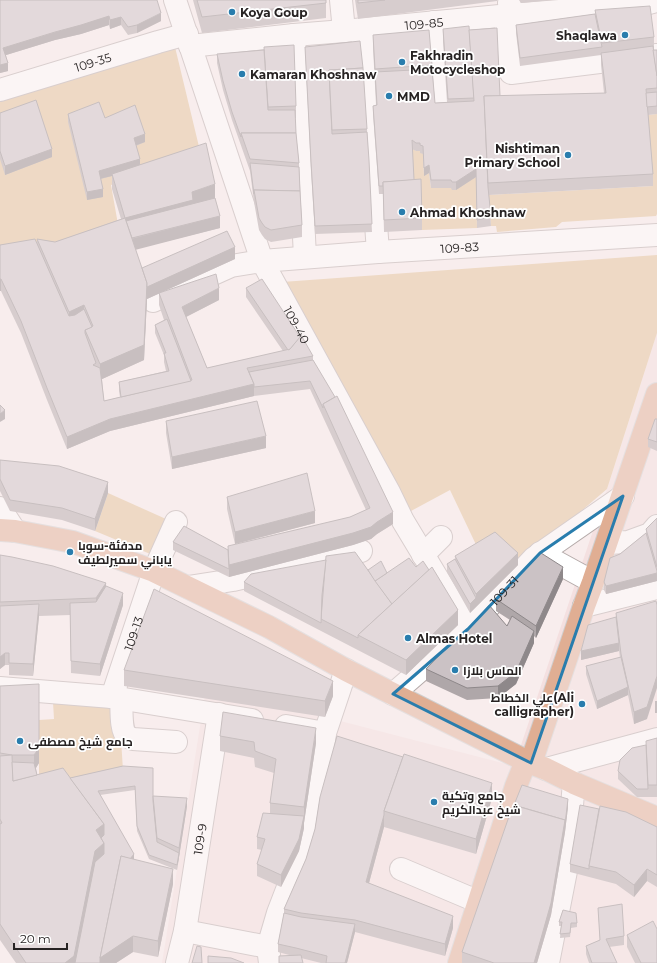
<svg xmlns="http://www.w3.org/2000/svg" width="657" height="963" viewBox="0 0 657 963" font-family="Montserrat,Cairo,sans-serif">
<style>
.built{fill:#f4e0e0}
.green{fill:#e2c294}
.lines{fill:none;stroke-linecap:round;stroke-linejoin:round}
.minor-casing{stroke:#b4aaa9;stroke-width:24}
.major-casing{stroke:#cfcfcf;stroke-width:24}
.minor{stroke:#fff;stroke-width:22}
.major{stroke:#e0ae93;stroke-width:22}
.wall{fill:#afa7a9}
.shaded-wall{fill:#8e888a}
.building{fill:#cbc2c5;stroke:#8e888a}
.marked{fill:none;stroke:#297dad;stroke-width:3;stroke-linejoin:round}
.poi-dot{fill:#297dad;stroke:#fff;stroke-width:1.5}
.labels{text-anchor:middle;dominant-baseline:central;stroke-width:3.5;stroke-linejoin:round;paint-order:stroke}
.poi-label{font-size:12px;font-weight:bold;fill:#272323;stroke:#fff;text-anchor:start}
.street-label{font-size:12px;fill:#272323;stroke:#fff}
</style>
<rect width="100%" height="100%" fill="#f8eded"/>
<!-- built -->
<path class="built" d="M657,333V963H162L206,689L325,717L514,766L607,489Z"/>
<!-- green -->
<g class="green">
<path d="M175,47L201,155L111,185L119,230L0,252V96Z"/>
<path d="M657,114V214L656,216L562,222L556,227L497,232L496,226H491L488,195L653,186L647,115Z"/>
<path d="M412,148L416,151H420L423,154L424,175L429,173L431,188L476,177L477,228L422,230L414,187Z"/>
<path d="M657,255V333L607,489L518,565L480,553L450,490L411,511L282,282Z"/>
<path d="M108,493L166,519L160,558L95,531Z"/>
<path d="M53,702L87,705L119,709L123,770L39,789V720L54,719Z"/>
</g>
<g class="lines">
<defs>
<g id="minor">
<path id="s1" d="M175,0L262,261L389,492L403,521L468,629"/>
<path d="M341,0L344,31"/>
<path d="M509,3L510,5V15L506,26L511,73L657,55"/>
<path d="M434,22L441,111"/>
<path d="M362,29L378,252"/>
<path d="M294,35L305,257"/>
<path id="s2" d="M190,46L294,35L344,31L510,15L645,4L657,1"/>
<path id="s3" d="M0,90L158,42L187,34"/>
<path id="s4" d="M153,301L231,266L262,261L378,252L657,235"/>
<path d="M0,508L15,531"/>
<path d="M607,543L628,542L650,534L657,526"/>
<path d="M540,553L593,582"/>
<path d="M423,555L441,537"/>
<path d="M188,587L233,580L361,551"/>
<path d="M584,606L657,588"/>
<path d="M0,688L112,697L252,720"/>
<path id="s5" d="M393,694L468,629L534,558L623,496"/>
<path id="s6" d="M112,697L154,571L176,522"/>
<path d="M121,698C122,707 120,730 127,736C129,738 131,738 133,739L176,742"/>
<path d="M286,726L325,733"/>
<path d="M546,769L657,739"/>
<path d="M401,869L479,902"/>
<path d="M185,931L268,947"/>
<path id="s7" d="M177,963L185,931L219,714"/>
<path d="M270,963L268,947L278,913L288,887L305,850L315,809L325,733L346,670"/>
<path d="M548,963L566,871L574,783"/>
</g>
<g id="major">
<path d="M0,530L15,531L73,542L154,571L269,627L346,670L393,694L526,761L546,769L574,783L657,818"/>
<path d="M531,763L584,606L593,582L657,394"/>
<path d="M459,963L516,786L526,761"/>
</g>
</defs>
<!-- minor casing -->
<use href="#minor" class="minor-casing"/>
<!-- major casing -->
<use href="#major" class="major-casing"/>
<!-- minor -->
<use href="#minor" class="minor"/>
<!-- major -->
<use href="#major" class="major"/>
</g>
<!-- wall -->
<g class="wall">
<path d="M0,0L161,21L137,33L128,35L121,25L110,29L109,25L81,34L55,40L6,55L8,71L0,73Z"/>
<path d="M193,0H326V18L202,33Z"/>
<path d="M355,0H497V1L358,19Z"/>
<path d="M519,0H552L521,3Z"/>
<path d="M595,10L654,37V48L653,49V50H657V114L648,115L653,174V186L489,195L491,226L477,228L476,177L456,190H452L451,188H431L429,173L424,176L423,154L420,153V151H416L412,149L414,179L422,218V230L384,232L383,194H379L373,114V106L376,105L373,47V35L432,65L435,103L447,102L443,41V29L469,30L500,96L604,93L601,65V55L520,66L516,33V25L595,14Z"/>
<path d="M305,47L367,129L372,232L315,234L311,171Z"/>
<path d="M217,54L296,106V118H295L296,133L299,163L302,225V237L271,242L265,239L262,235L259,230L254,202L250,171L232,120L223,90L217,63Z"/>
<path d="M0,113L52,157L5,175L0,159Z"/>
<path d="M68,114L105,118L145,142L136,146L140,164L215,198L220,228L135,249L142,268L235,259L147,299L144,360L102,379L104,401L120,397L119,391V382L166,371L164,362V355L155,333V325L164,320L159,305V293L219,300L186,317L207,368L283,351L246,297V288L313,356V360L393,524L377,534L371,539L353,545L229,577L173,550V542L228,550L350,517L366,510L310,389L254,396L110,431L67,449L47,400L21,333L1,291H0V245L37,242V239L55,242L121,219L112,189V176L101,179L103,197L87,200L68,122Z"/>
<path d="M657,419V451L648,447V439Z"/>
<path d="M166,421L266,448L172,469L166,433Z"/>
<path d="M0,460L108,493L95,531L62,520L10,511L0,491Z"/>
<path d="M227,497L315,523L235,544L227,509Z"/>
<path d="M657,518V581L606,594L604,590V582L620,554L646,533V529Z"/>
<path d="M0,555L106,586L123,605L100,676L71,673L70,615L39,616L33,676L9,675V665H5L0,669Z"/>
<path d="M455,556L518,565L470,613L447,572V564L455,559Z"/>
<path d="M416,567L458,625L406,675L244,591V582L368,570L387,573Z"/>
<path d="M563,579L536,638L534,636V643L516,684L498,698L467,700L426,681V669L507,626L510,620L496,611V599Z"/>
<path d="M616,613L647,719L634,724L628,695L597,709L586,674V666L620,658L619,650V651L581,660L616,617Z"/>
<path d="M124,670L333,696L325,717L124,686Z"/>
<path d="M0,686L39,763L36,768L37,775L70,778L123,766L153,801L187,806L177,870L149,859L137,831L135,790L100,795L134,859H133L173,884L158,957L133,952L116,963H16L0,940Z"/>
<path d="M220,736L316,743L304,823V828L299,851L281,887L257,876V864L262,850L257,849V837L270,813V803L274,773L255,767L254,758L220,751Z"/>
<path d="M657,738V797H637L618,779V771L646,745Z"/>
<path d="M320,797L492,798L476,854L384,827L369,883L453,928L445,956L355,932L347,963H321L293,956L278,952V944L284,913V909L306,859L315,829Z"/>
<path d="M568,807L565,832L551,915L537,963H462V952Z"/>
<path d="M657,827V887L647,881L634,897L616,884L570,872V864Z"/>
<path d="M598,908L624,936V945L609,947L617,963H589L586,954V946L600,940Z"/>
<path d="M563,910L577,923V927L571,928L570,937L560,938L561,926H559V922Z"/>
<path d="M627,935L657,963H635L627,947Z"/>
</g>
<!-- shaded-wall -->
<g class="shaded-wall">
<path d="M161,13V21L137,33V25Z"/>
<path d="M109,16V25L81,34L55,40L3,56V48Z"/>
<path d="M121,17V25L110,29V20Z"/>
<path d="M8,63V71L0,73V65Z"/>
<path d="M145,134V142L134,146V138Z"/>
<path d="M52,149V157L5,175V166Z"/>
<path d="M140,159V168L112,174V176L99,179V171Z"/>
<path d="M429,165V173L424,176V168Z"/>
<path d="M476,169V177L456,190V182Z"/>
<path d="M215,184V199L129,232L125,218L192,192Z"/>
<path d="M103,189V197L87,200V192Z"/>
<path d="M220,216V228L131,251V239Z"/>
<path d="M235,247V259L147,299L144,360L100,380V364L147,283Z"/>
<rect x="0" y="279" width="1" height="12"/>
<path d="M219,288V300L182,319V307Z"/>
<path d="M84,305V321L69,328V312Z"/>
<path d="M254,384V396L110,431L67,449V437L110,419Z"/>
<path d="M5,410V419L0,422V414Z"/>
<path d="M266,436V448L172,469V457Z"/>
<path d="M108,482V493L95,531V519Z"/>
<path d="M315,511V523L235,544V532Z"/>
<path d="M393,512V524L377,534L371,539L353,545L229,577V565L377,522Z"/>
<path d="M518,553V565L470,613V604L476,598V594Z"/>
<path d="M563,567V579L536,638V626Z"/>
<path d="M657,573V581L606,594V586Z"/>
<path d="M106,583V598L96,614V598Z"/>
<path d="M123,593V605L100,676V664Z"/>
<path d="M39,604V616L33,676V664Z"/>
<path d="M458,610V625L406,675V660Z"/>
<path d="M534,631V643L516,684L498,698V686Z"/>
<path d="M619,643V651L581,660V651Z"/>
<path d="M5,653V665L0,669V657Z"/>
<path d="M657,676V688L647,719L634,724V712Z"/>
<path d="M333,681V696L325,717V701Z"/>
<path d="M628,687V695L597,709V701Z"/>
<rect x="655" y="701" width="2" height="12"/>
<path d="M316,728V743L304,823V807Z"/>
<path d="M39,748V763L34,771V755Z"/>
<path d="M492,783V798L476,854V839Z"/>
<path d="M187,798V806L177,870L179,848Z"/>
<path d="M568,799V807L565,832L551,915L537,963H534Z"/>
<path d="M384,815V827L366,894V882Z"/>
<path d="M304,816V828L299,851L281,887V875Z"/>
<path d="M104,824V839L98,844L96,830Z"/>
<path d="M104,843V858L75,963H65L95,851Z"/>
<path d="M134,854V859L121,872L133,936V952L116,963H100V958L121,868Z"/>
<path d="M173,869V884L158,957V941Z"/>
<path d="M647,869V881L634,897V885Z"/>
<path d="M453,916V928L445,956V944Z"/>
<path d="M355,924V932L347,963H345Z"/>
</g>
<!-- building -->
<g class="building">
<path d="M0,0H157L161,13L137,25L128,27L121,17L110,20L109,16L81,25L55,32L3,48L8,63L0,65Z"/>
<path d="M197,0H326V3L202,17Z"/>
<path d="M358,0H385L358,3Z"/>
<path d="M650,6L654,37L602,43L595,10Z"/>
<path d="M595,14L602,47L520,58L516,25Z"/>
<path d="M469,26L474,98L448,99L443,29Z"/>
<path d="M497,28L500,96H484L488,187L491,217L477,220L476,169L456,182H452L451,180H431L429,165L424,168L423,146L420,145V143H416L412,140L414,179L415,180L383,182V186H379L373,106L377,105L375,72L432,69L435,103L474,101L469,30Z"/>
<path d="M429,30L432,65L375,69L373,35Z"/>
<path d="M360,41L363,68L329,70L332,134L367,132L369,160L372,224L315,226L311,162L305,47Z"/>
<path d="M294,45L296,106L268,107L264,47Z"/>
<path d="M653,46L657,76V88L646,89L653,174L488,183L484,96L606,93L601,53Z"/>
<path d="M264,50L268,110H295L296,133H241V137L232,112L223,81L217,54Z"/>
<path d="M653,50H657V76Z"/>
<path d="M363,68L367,129L332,130L329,70Z"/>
<path d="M657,92V106L647,107L646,93Z"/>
<path d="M36,100L52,149L5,166L0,151V113Z"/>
<path d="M99,102L105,118L135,105L145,134L134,138L140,159L99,171L103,189L87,192L68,114Z"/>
<path d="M241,133H296L299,163L250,159Z"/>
<path d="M206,143L215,184L192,192L193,200L125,218L112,174Z"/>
<path d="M250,163L299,167L300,191L254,190V194Z"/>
<path d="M421,179L422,218L384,220L383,182Z"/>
<path d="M254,190L300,191L302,225L271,230L265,227L262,223L259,218Z"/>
<path d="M215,198L220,216L132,238L126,221Z"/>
<path d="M125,218L147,283L144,345L100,364L85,330L93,326L84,305L69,312L37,239L55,242Z"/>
<path d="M227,231L235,247L147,287V283L142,268Z"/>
<path d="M35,239L69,316L75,315L84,309L92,327L85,330V333L96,363L93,365L100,368L104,401L192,380L159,293L216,274L219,288L182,307L207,368L290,349L301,335L313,356L247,368L254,384L110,419L67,437L47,388L21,321L1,279H0V245Z"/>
<path d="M262,279L300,337L290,349L288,350L246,288Z"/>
<path d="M167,319L191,381L121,397L119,382L169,371L164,353H166L155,325Z"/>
<path d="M313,360L335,397L323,404V408L310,381L254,387V384L249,372Z"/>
<path d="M337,396L393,512L377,522L371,527L353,533L229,565L228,546L350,517L370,508L323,404Z"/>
<path d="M257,401L266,436L172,457L166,421Z"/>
<path d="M0,405L5,410L0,414Z"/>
<path d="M655,419H657V442L648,439Z"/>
<path d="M0,460L59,466L108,482L95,519L62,508L10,500L0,479Z"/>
<path d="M307,473L315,511L235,532L227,497Z"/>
<path d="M657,518V567L646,529Z"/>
<path d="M184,526L228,550L229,569L173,542Z"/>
<path d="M495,532L518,553L476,594L455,556Z"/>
<path d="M646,533L657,571V573L606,586L604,582L610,558L620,554Z"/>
<path d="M355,552L392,604L358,635V638L321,619L326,556Z"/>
<path d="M541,553L563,567L536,626L496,599Z"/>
<path d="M0,555L12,557L53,566L106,583L96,598L0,602Z"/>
<path d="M409,558L416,567L423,561L429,570L392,604L375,581Z"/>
<path d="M455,559L476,598L470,604L447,564Z"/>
<path d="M326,560L322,595L321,623L244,582L251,574Z"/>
<path d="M381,561L387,573L375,581L368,570Z"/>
<path d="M432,567L458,610L406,660L358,635Z"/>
<path d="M106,586L123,593L100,664L71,661L70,603L96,602Z"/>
<path d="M154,589L333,681L325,701L124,670Z"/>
<path d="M656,601L657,605V676L647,707L634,712L621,654L616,613Z"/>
<path d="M39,604L33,664L9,663V653H5L0,657V606Z"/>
<path d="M489,605L507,626L512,616L534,631L516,672L498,686L467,688L426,669L455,639L473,624Z"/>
<path d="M616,617L619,643L581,651L588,625Z"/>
<path d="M621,657L628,687L597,701L586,666Z"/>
<path d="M39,684V748L34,755H12L0,753V686Z"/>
<path d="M223,712L316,728L304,807L270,803L276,759L255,751L254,742L220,736Z"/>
<path d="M337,736L403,757L384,811V815L366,882L453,916L445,944L355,920L301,913L284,909L306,859L315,829L320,797Z"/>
<path d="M657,738V785H648L646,741Z"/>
<path d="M646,745L648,789H637L618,771L620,760L632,748Z"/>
<path d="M404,754L492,783L476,839L384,811Z"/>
<path d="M12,755L13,781L63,768L104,824L96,830L104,843L95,851L74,956L65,963H26L0,924V824L2,823L0,819V756Z"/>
<path d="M12,762L34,763L37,775L13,781Z"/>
<path d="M123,766L153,768V801L157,842L179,853L177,865L149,855L137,826L135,786L98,791L134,854L130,859L121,856L100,958V963H75L95,862L104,854V843L101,838L104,835V824L70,778Z"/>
<path d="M522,785L568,799L565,824V820L514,805Z"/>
<path d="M153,796L187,798L179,848L157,838Z"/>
<path d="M513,805L565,820L551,903L534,963H494L462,952Z"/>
<path d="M580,805L599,809L589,866V869L570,864Z"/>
<path d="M600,806L626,812L657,827V875L647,869L634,885L616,872L589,866Z"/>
<path d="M263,813L304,816L299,839L281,875L257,864L265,839L257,837Z"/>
<path d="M121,856L173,869L158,941L133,936L100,958Z"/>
<path d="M622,904L624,936L606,939L617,963H592L586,946L600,940L598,908Z"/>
<path d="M563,910L576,913L577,923H571L570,933L560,934L562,922H559Z"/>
<path d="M284,913L301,917L355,924L345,963H326L327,956L296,948L278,944Z"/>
<path d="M653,921L657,929V963H641L627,935Z"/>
<path d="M197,946L201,947L202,963H192Z"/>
<path d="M301,955L303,963H279V956Z"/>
<path d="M208,956L231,958L244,963H208Z"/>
</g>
<!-- marked area -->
<path d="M0 0H657V963H0ZM623,496L531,763L393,694L468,629L540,553Z" fill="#f8eded" fill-opacity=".55" fill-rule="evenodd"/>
<path class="marked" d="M623,496L531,763L393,694L468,629L540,553Z"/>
<!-- markers -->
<g class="poi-dot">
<circle cx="232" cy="12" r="4"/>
<circle cx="625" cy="35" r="4"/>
<circle cx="402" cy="62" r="4"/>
<circle cx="242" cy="74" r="4"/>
<circle cx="389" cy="96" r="4"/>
<circle cx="568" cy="155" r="4"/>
<circle cx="402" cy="212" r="4"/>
<circle cx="70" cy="552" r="4"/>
<circle cx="408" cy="638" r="4"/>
<circle cx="455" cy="670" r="4"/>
<circle cx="582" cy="704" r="4"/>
<circle cx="20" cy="741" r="4"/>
<circle cx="434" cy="802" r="4"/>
</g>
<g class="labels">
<!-- poi labels -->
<g class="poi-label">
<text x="240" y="12">Koya Goup</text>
<text x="617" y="35" text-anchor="end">Shaqlawa</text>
<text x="410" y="55">Fakhradin<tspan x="410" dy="14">Motocycleshop</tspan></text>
<text x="250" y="74">Kamaran Khoshnaw</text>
<text x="397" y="96">MMD</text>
<text x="560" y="148" text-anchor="end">Nishtiman<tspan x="560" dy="14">Primary School</tspan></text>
<text x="410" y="212">Ahmad Khoshnaw</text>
<text x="78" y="545">مدفئة-سوبا<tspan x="78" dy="14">ياباني سميرلطيف</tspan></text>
<text x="416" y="638">Almas Hotel</text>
<text x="463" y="670">الماس بلازا</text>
<text x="574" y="697" text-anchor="end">علي الخطاط(Ali<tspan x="574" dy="14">calligrapher)</tspan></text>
<text x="28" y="741">جامع شيخ مصطفى</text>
<text x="442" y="795">جامع وتكية<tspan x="442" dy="14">شيخ عبدالكريم</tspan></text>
</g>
<!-- street labels -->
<g class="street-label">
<text stroke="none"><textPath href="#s2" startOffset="235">109-85</textPath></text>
<text stroke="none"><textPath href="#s3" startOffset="97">109-35</textPath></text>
<text stroke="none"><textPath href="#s4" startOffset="315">109-83</textPath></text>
<text stroke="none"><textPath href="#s1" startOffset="348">109-40</textPath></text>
<text stroke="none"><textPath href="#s5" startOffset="152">109-31</textPath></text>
<text stroke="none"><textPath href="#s6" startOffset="67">109-13</textPath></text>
<text stroke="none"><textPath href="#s7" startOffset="126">109-9</textPath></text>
</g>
</g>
<!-- scale -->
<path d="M14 943v6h53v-6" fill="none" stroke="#272323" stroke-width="2"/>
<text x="20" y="943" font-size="12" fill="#272323" stroke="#ffffff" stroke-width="3" paint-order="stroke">20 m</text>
</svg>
